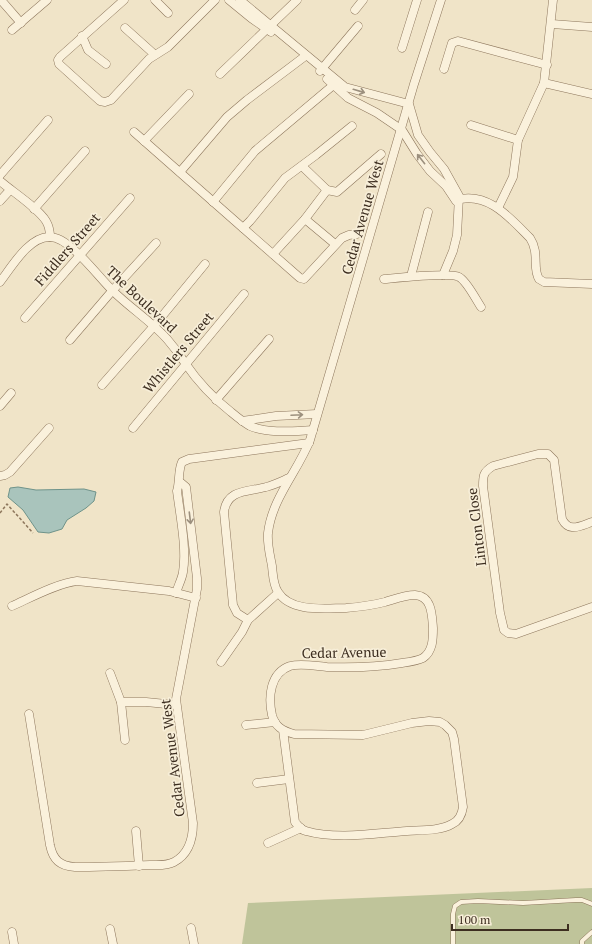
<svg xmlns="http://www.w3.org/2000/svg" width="592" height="944" viewBox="0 0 592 944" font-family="'PT Serif',serif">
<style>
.cemetery{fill:#bfc49a}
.water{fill:#a9c4bc;stroke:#6f938a}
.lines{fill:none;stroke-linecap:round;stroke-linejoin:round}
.lane-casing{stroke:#8d765c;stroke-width:5}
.street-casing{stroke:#8d765c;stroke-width:9}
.path{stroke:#8d765c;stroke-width:1.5;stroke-dasharray:3 2;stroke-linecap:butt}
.lane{stroke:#faf1dc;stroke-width:4}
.street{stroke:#faf1dc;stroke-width:8}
.oneway{stroke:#9c907e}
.labels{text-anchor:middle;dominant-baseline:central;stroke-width:3.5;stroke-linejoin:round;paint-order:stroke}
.street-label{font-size:14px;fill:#3d2e20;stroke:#f7eed8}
</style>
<rect width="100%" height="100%" fill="#f0e4c8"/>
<!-- cemetery -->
<path class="cemetery" d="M592,888V944H242L248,903Z"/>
<!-- water -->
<path class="water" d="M18,487L36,490L84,489L96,492L94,501L86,508L67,520L62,529L49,533L38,532L23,510L8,497L10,488Z"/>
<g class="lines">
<defs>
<g id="lane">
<path d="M453,944V914L455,906L461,902L478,901L523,903L576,900H582L592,904"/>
<path d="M582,944V941L592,932"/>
</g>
<g id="street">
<path d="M1,0L21,23"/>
<path d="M124,0L60,57L58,60L59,64L100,101L105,102L111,100L149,59L168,47L215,0"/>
<path d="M155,0L168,13"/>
<path d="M229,0L251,18L271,32"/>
<path d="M240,0L345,87L409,104L418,135L430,152L444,169L459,196L457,235L453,251L443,275"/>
<path d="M355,10L363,0"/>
<path d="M552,24L592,27"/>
<path d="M125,28L154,54"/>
<path d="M12,30L47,0"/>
<path d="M82,36L88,50L106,64"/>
<path d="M402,48L417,0"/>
<path d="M444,69L452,43L458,41L547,65"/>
<path d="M320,71L358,26"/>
<path d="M220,74L297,0"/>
<path d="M327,79L348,98L377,113L402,130L417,154L430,171L446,186L456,201"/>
<path d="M544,83L592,94"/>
<path d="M471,125L518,140"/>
<path d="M134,132L243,228L250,221L285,178L316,155L352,126"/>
<path d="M144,141L189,94"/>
<path d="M302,166L327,190L337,192L381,154"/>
<path d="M180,172L227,117L247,100L304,57"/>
<path d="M0,175L48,120"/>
<path d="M0,181C13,192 38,208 46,221C49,226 50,231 50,237"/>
<path d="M456,200C488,191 510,218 530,238C540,253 532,268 539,279L544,282L592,284"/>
<path d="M0,201L10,190"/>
<path d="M213,202L255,151L337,82"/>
<path d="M498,208L513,177L518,140L544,83L553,0"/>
<path d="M34,209L85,151"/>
<path d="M305,219L335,244"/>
<path d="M243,228L300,278L304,279L342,238L349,235L357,234"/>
<path d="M273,254L305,219L327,190"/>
<path d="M411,276L428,212"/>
<path d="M384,279C396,278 451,272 459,277C467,281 476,300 481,307"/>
<path d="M0,282C11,268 29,236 50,237C70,237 99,278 113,291C130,308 151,321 167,339C174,347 180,355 185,363C198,382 213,398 231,412C237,417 243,422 250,426C268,434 294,431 313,430"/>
<path d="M25,318L130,198"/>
<path d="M70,340L112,291L156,243"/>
<path d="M102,385L154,326L205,264"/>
<path d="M216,400L269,339"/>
<path d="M0,406L11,393"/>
<path d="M242,421L276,416L317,414"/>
<path d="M133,428L244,294"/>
<path d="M0,476L5,475L10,472L49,428"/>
<path d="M592,522C580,526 569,533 562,519L554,460L548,454H538L493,466C483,472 483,476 483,486L500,613L504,630L508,633L516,634L592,607"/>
<path d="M176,593C178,586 182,579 183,572C187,549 180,515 177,491C180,481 178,470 182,462L189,459L309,443"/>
<path d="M278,593L248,620L237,613L233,605L224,512C227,489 248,492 266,487C274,485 282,481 289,478"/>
<path d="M12,606C30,598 58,583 77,581L169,591L196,598"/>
<path d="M221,662L242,632L248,620"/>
<path d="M110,673L121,702L125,740"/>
<path d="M121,702H146L176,705"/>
<path d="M29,714L50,845C53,860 60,866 75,867C100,867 125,866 150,865C157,865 167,866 174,862C189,854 193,839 193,823L176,699L197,589V578L186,487L180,482"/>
<path d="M246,725L275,722"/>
<path d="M283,730L295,822C298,826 301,830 306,831C337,840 376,833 407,831C421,830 440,831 452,824C459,821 462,814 463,807L454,739L452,732L445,725L440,722L429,721L412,723L363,735L294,734C283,731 275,727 272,715C268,697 270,673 290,666C301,663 315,666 327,667C352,668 377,667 402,663C409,662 417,661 423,658C433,651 433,639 433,628C432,615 432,596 415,595C405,595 395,599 385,602C373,605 359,607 346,608C326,608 291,613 278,592C273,585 273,575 272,566C270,555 267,544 268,533C272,498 298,471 310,440L414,84L441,0"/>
<path d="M257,783L289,779"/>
<path d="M136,831L139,866"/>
<path d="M268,843L301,828"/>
<path d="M191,928L194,944"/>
<path d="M110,929L113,944"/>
<path d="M12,932L14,944"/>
</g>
</defs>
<!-- lane casing -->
<use href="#lane" class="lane-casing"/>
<!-- street casing -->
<use href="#street" class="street-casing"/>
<!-- path -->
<path class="path" d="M0,513L7,504L33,533"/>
<!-- lane -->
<use href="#lane" class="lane"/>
<!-- street -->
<use href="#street" class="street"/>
</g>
<!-- one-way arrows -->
<defs><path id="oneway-shaft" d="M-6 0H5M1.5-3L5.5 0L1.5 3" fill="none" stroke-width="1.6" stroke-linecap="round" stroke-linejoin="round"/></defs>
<g class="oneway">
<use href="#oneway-shaft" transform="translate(359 91) rotate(16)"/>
<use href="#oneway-shaft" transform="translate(421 159) rotate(-128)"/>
<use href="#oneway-shaft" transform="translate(297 415) rotate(-3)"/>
<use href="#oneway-shaft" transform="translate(190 518) rotate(83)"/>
</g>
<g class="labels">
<!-- street labels -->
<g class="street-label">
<text transform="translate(362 217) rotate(-74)">Cedar Avenue West</text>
<text transform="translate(67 249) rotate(-49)">Fiddlers Street</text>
<text transform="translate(142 299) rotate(43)">The Boulevard</text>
<text transform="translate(178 352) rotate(-50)">Whistlers Street</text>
<text transform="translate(476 527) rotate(-97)">Linton Close</text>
<text transform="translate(344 652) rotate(-1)">Cedar Avenue</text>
<text transform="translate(172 758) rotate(-97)">Cedar Avenue West</text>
</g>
</g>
<!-- scale -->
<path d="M452 924v6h116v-6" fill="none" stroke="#3d2e20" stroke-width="2"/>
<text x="458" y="924" font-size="12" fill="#3d2e20" stroke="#f7eed8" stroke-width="3" paint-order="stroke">100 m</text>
</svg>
